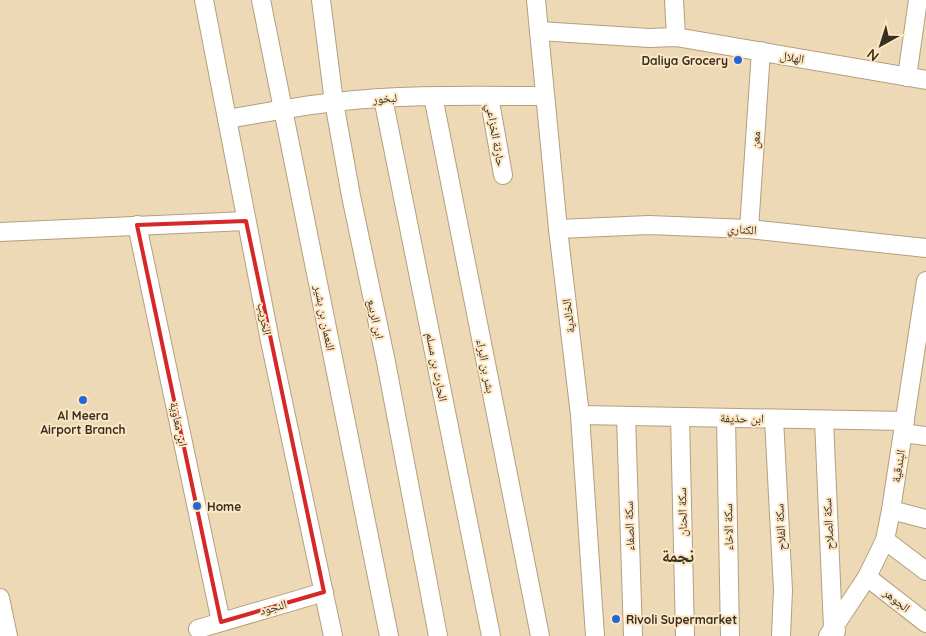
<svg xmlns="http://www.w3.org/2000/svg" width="926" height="636" viewBox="0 0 926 636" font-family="Quicksand,'Noto Naskh Arabic',sans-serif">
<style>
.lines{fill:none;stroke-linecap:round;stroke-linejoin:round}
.minor-casing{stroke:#b49f7e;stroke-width:20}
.minor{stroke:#fff;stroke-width:18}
.marked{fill:none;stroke:#d62828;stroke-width:4;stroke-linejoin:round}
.poi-dot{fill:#2467d3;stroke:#fce6c3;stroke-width:2}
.labels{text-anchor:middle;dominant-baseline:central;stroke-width:4;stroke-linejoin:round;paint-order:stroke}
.street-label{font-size:12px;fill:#382f22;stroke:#fce6c3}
.poi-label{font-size:12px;font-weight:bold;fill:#382f22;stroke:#fce6c3;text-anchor:start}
.district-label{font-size:18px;font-weight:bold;fill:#382f22;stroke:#fce6c3}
</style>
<rect width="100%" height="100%" fill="#eed9b6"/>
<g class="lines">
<defs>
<g id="minor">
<path d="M204,0L270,341L333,636"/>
<path d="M261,0L389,636"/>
<path d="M321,0L334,102L351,196L386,362L438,636"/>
<path d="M536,0L558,229L580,415L595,636"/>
<path d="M674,0L676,37"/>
<path d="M539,31L649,38L676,37L926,80"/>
<path d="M907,77L918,0"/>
<path d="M433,96L540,636"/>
<path d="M489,96L503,175"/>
<path d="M383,98L491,636"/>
<path d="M227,119C263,113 299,106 335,102C405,94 475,96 544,96"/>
<path d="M137,225L221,622"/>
<path d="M558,229L649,225L749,229L926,248"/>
<path d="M749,229L761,51"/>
<path d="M0,232L246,221"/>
<path d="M580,415L905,421"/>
<path d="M626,416L633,636"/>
<path d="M680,417L685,636"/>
<path d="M726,418L730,636"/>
<path d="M774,419L783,590L781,636"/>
<path d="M824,420L833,628L836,631"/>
<path d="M903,433L926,436"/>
<path d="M891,510L926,519"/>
<path d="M885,540L926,571"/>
<path d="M867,577L926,623"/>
<path d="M0,598L8,636"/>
<path d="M198,629L324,592"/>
<path d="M828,636L867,577L885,540L891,510L926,281"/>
</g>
</defs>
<!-- minor casing -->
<use href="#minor" class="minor-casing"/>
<!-- minor -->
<use href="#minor" class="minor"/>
</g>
<!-- marked area -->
<path class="marked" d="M246,221L324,592L221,622L137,225Z"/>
<!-- markers -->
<g class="poi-dot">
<circle cx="738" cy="60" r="5"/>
<circle cx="83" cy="400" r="5"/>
<circle cx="197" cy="506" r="5"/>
<circle cx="616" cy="619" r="5"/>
</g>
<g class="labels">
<!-- street labels -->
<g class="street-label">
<text transform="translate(792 57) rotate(10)">الهلال</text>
<text transform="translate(385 98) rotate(-3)">لبخور</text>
<text transform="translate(496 135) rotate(80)">حارثة الخزاعي</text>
<text transform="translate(755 140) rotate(-87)">معن</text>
<text transform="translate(742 229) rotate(4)">الكناري</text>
<text transform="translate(568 316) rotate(-97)">الخالدية</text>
<text transform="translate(325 318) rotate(79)">النعمان بن بشير</text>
<text transform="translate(265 319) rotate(79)">الخريب</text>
<text transform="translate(376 319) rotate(78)">ابن الربيع</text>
<text transform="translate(486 366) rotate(79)">بشر بن البراء</text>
<text transform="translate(437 367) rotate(79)">الحارث بن مسلم</text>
<text transform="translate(742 418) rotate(1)">ابن حذيفة</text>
<text transform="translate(179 424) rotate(78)">ابن معاوية</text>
<text transform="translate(898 466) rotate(-81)">البندقية</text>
<text transform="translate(682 512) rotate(-91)">سكة الحنان</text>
<text transform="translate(828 524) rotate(-93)">سكة الصلاح</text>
<text transform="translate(629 526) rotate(-92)">سكة الصفاء</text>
<text transform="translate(728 527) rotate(-91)">سكة الاخاء</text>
<text transform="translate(780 527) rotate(-93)">سكة الفلاح</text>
<text transform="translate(897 600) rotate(38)">الجوهر</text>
<text transform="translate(273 607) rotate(-16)">النجود</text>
</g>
<!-- poi labels -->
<g class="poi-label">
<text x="728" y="60" text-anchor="end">Daliya Grocery</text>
<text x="83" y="415" text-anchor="middle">Al Meera<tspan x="83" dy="14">Airport Branch</tspan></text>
<text x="207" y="506">Home</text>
<text x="626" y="619">Rivoli Supermarket</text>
</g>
<!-- district labels -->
<g class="district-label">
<text x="678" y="555">نجمة</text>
</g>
</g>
<!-- north arrow -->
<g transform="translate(881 45) rotate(219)" stroke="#fce6c3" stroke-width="4" paint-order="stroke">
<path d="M0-4L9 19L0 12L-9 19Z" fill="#382f22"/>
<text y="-8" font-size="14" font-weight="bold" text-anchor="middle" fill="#382f22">N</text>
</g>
</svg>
